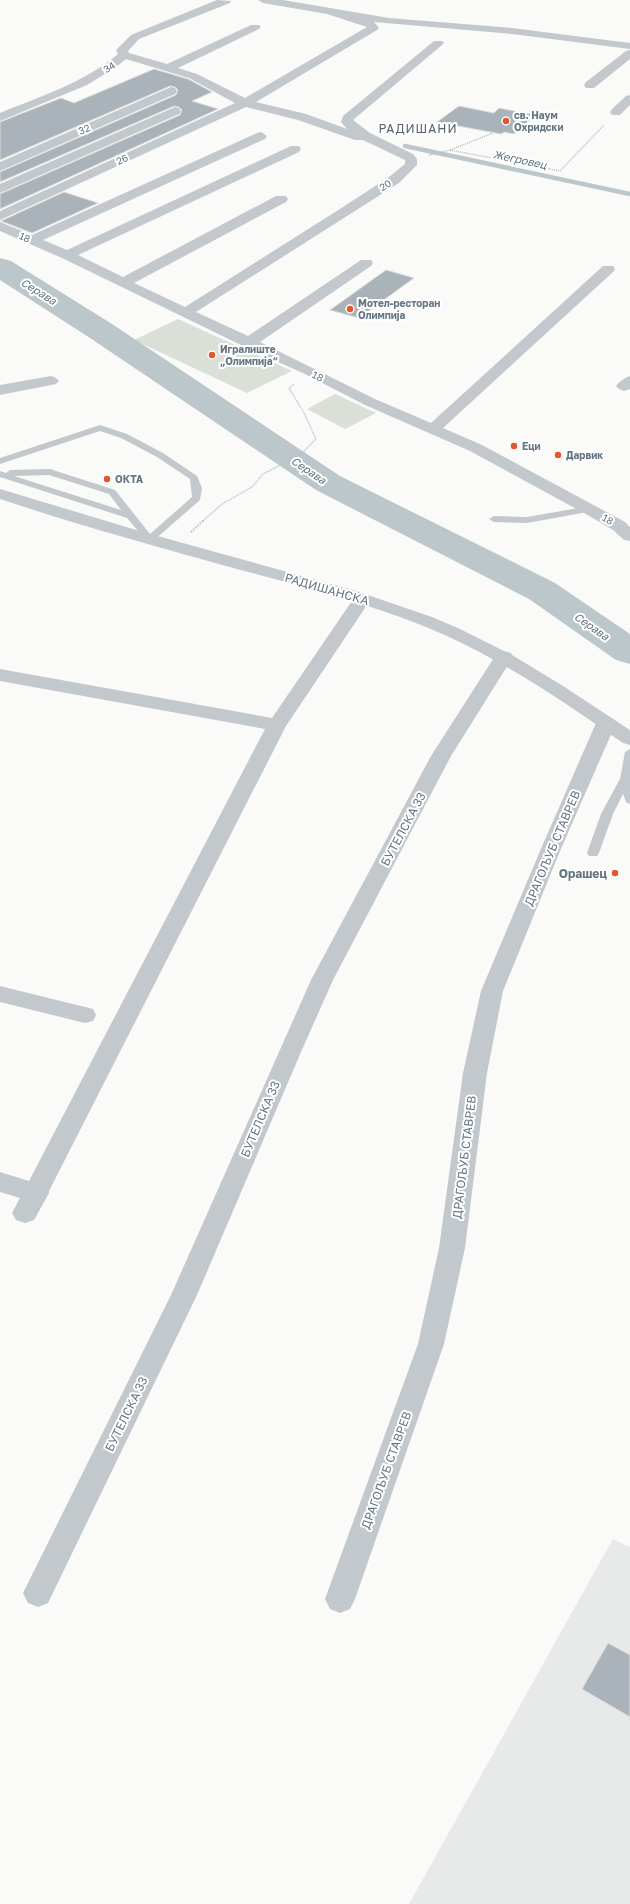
<svg xmlns="http://www.w3.org/2000/svg" width="630" height="1904" viewBox="0 0 630 1904" font-family="'Golos Text',sans-serif">
<style>
.built{fill:#e8e9e9}
.green{fill:#dadfd7}
.lines{fill:none;stroke-linecap:round;stroke-linejoin:round}
.stream{stroke:#bbc7cb;stroke-width:4.5}
.river{fill:#bbc7cb;fill-rule:evenodd}
.building{fill:#aab3b9;stroke:#dcdcda}
.path-far1{stroke:#bbbfc2;stroke-width:1.5;stroke-dasharray:1 1;stroke-linecap:butt}
.path{stroke:#bbbfc2;stroke-width:2;stroke-dasharray:1.5 1.5;stroke-linecap:butt}
.service{fill:#c3c8cc;fill-rule:evenodd}
.minor{fill:#c3c8cc;fill-rule:evenodd}
.tertiary{fill:#c3c8cc;fill-rule:evenodd}
.poi-dot{fill:#e4572e;stroke:#fff;stroke-width:1.5}
.labels{text-anchor:middle;dominant-baseline:central;stroke-width:4;stroke-linejoin:round;paint-order:stroke}
.far-street-label{font-size:10px;fill:#657683;stroke:#fff}
.far-poi-label{font-size:10px;font-weight:bold;fill:#657683;stroke:#fff;text-anchor:start}
.far-water-label{font-size:11px;font-style:italic;fill:#60757c;stroke:#fff}
.far-quarter-label{font-size:12px;letter-spacing:1px;fill:#57646e;stroke:#fff}
.street-label{font-size:12px;fill:#657683;stroke:#fff}
.poi-label{font-size:12px;font-weight:bold;fill:#657683;stroke:#fff;text-anchor:end}
</style>
<rect width="100%" height="100%" fill="#fafaf8"/>
<!-- built -->
<path class="built" d="M613,1539L630,1547V1904H409Z"/>
<!-- green -->
<g class="green">
<path d="M178,319L292,371L247,393L134,340Z"/>
<path d="M335,394L376,413L345,429L307,409Z"/>
</g>
<g class="lines">
<!-- stream -->
<path class="stream" d="M405,146L630,194"/>
<!-- river -->
<path class="river" d="M0,258L11,261L112,324L340,476L555,583L630,634V664L616,660L529,599L316,490L90,338L0,280Z"/>
</g>
<!-- building -->
<g class="building">
<path d="M154,69L188,79L212,92L192,101L218,109L0,209V194L180,115L182,110L179,107L174,106L0,182V172L176,95L178,90L175,87L170,86L0,160V122L61,98L74,103Z"/>
<path d="M459,106L494,113L499,108L535,115L514,134L504,132L501,134L437,122Z"/>
<path d="M64,192L98,203L32,233L1,221Z"/>
<path d="M386,270L414,278L359,318L330,310Z"/>
<path d="M608,1643L630,1655V1717L582,1689Z"/>
</g>
<g class="lines">
<!-- path-far1 -->
<g class="path-far1">
<path d="M450,150L560,171L604,125"/>
<path d="M429,155L450,150L493,133"/>
<path d="M203,521L222,504L252,487L263,474L300,455L316,439L304,413L289,388L294,384"/>
</g>
<!-- path -->
<path class="path" d="M191,532L204,520"/>
<!-- service -->
<g class="service">
<path d="M100,425L127,434L163,453L197,476L202,488L200,500L153,541H147L127,518L0,477V471L6,473L10,470L50,469L115,490L150,534L192,497L190,479L157,457L121,438L100,431L0,464V458ZM49,475L109,494L121,510L14,476Z"/>
<path d="M590,506L595,509L593,511L527,523L494,522L489,519L494,516L527,517Z"/>
<path d="M630,749V804L626,802L623,794L613,814L599,853L597,856H589L587,853L601,814L620,779L625,752Z"/>
</g>
<!-- minor -->
<g class="minor">
<path d="M217,0L231,1L230,3L139,39L128,51L129,53L167,64L251,25H259L261,27L259,29L178,68L197,74L245,98L367,27L327,14L263,3L258,0H283L389,18L512,28L630,43V49L512,34L374,22L379,28L377,30L256,102L306,114L347,129L341,122L343,116L434,41H442L444,43L442,45L353,120L370,133L413,154L417,159V165L399,183L196,312L248,336L361,260H371L373,263L371,266L260,342L375,399L431,423L603,266H613L615,269L613,272L443,428L482,445L625,522L630,527V541L624,540L613,530L584,513L470,451L365,405L307,375L243,346L62,258L0,231V222L32,235L257,133L261,132L267,136L265,139L43,240L67,250L291,146H299L301,149L299,152L78,255L123,277L276,196H286L288,199L286,202L134,283L185,307L343,207L389,177L405,164V160L363,140H355L298,120L246,107L0,220V211L235,103L189,78L126,59L116,67L87,85L0,121V113C41,96 84,83 118,54L116,50L131,35Z"/>
<path d="M630,50V59L594,88H586L584,85L586,82L626,51Z"/>
<path d="M171,87L175,88L177,91L175,94L0,171V162Z"/>
<path d="M630,95V105L620,115H612L610,112L612,109L626,96Z"/>
<path d="M175,107L179,108L181,111L179,114L0,193V184Z"/>
<path d="M51,376L56,378L59,381L56,384L0,395V385Z"/>
<path d="M630,376V389L624,391L619,389L616,386C620,381 624,378 630,376Z"/>
<path d="M362,594L368,595L371,599L286,726L49,1191V1193L34,1220L25,1223L16,1220L12,1213L20,1198L0,1192V1172L29,1181L265,729L0,681V669L272,718L356,595Z"/>
<path d="M504,651L511,653L513,657L451,756L333,980L301,1052L197,1295L48,1603L38,1607L28,1603L23,1593L28,1583L171,1295L311,980L431,756L497,653Z"/>
<path d="M606,717L613,719L616,723L560,851L503,991L487,1073L465,1248L444,1344L355,1599L350,1609L340,1613L330,1609L325,1599L418,1344L439,1248L463,1073L481,991L540,851L596,723L599,719Z"/>
<path d="M0,986L93,1009L96,1015L93,1021L85,1023L0,1002Z"/>
</g>
<!-- tertiary -->
<path class="tertiary" d="M0,489L143,532L356,591L432,617L460,629L512,655L563,686L630,730V745L623,743C567,704 510,665 447,636C380,606 308,588 237,569C158,547 78,525 0,499Z"/>
</g>
<!-- markers -->
<g class="poi-dot">
<circle cx="506" cy="121" r="4"/>
<circle cx="350" cy="309" r="4"/>
<circle cx="212" cy="355" r="4"/>
<circle cx="514" cy="446" r="4"/>
<circle cx="558" cy="455" r="4"/>
<circle cx="107" cy="479" r="4"/>
<circle cx="615" cy="873" r="4"/>
</g>
<g class="labels">
<!-- far-street labels -->
<g class="far-street-label">
<text transform="translate(109 67) rotate(-33)">34</text>
<text transform="translate(84 129) rotate(-24)">32</text>
<text transform="translate(122 159) rotate(-25)">26</text>
<text transform="translate(385 185) rotate(-33)">20</text>
<text transform="translate(25 237) rotate(23)">18</text>
<text transform="translate(318 376) rotate(27)">18</text>
<text transform="translate(608 519) rotate(30)">18</text>
</g>
<!-- far-poi labels -->
<g class="far-poi-label">
<text x="514" y="115">св. Наум<tspan x="514" dy="12">Охридски</tspan></text>
<text x="358" y="303">Мотел-ресторан<tspan x="358" dy="12">Олимпија</tspan></text>
<text x="220" y="349">Игралиште<tspan x="220" dy="12">„Олимпија“</tspan></text>
<text x="522" y="446">Еци</text>
<text x="566" y="455">Дарвик</text>
<text x="115" y="479">ОКТА</text>
</g>
<!-- far-water labels -->
<g class="far-water-label">
<text transform="translate(520 159) rotate(12)">Жегровец</text>
<text transform="translate(39 291) rotate(32)">Серава</text>
<text transform="translate(309 470) rotate(34)">Серава</text>
<text transform="translate(592 626) rotate(35)">Серава</text>
</g>
<!-- far-quarter labels -->
<g class="far-quarter-label">
<text x="418" y="128">РАДИШАНИ</text>
</g>
<!-- street labels -->
<g class="street-label">
<text transform="translate(327 589) rotate(16)">РАДИШАНСКА</text>
<text transform="translate(403 829) rotate(-62)">БУТЕЛСКА 33</text>
<text transform="translate(552 848) rotate(-67)">ДРАГОЉУБ СТАВРЕВ</text>
<text transform="translate(260 1119) rotate(-67)">БУТЕЛСКА 33</text>
<text transform="translate(464 1157) rotate(-83)">ДРАГОЉУБ СТАВРЕВ</text>
<text transform="translate(126 1414) rotate(-64)">БУТЕЛСКА 33</text>
<text transform="translate(386 1470) rotate(-70)">ДРАГОЉУБ СТАВРЕВ</text>
</g>
<!-- poi labels -->
<g class="poi-label">
<text x="607" y="873">Орашец</text>
</g>
</g>
</svg>
